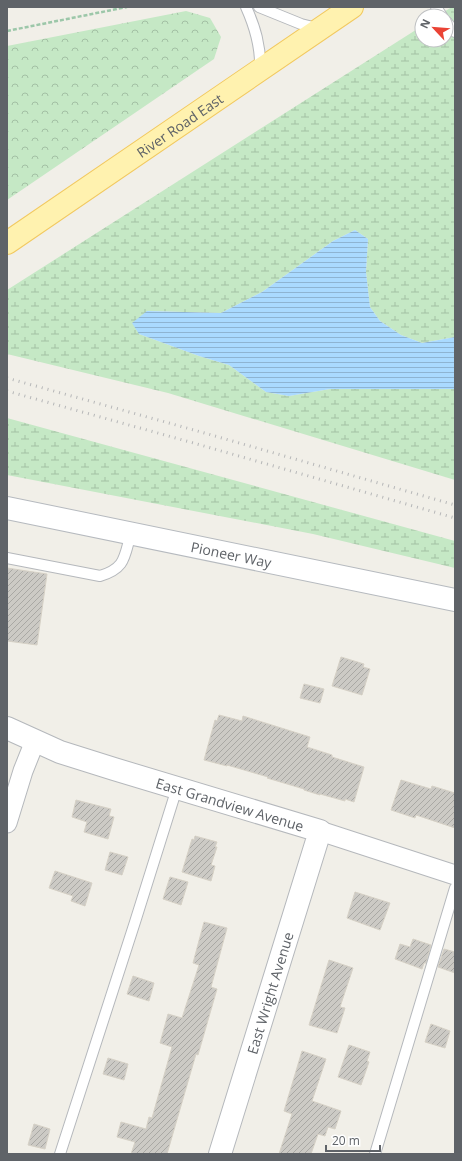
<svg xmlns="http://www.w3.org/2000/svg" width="462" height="1161" viewBox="0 0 462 1161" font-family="'Open Sans',sans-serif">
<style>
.forest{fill:url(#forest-crowns)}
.wetland{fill:url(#wetland-marsh)}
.water{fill:url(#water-rules)}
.building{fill:url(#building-hatch);stroke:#d6d1c6}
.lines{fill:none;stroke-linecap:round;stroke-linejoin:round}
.service-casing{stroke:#b5b8bc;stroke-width:12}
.minor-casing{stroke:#b5b8bc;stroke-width:21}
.tertiary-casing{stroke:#b5b8bc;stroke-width:24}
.secondary-casing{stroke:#b6babf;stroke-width:24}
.primary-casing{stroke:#f2c960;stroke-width:24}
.path{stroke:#9cc7a9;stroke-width:2.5;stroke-dasharray:4 2;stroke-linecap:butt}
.service{stroke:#fff;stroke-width:10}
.minor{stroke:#fff;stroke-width:19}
.tertiary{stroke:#fff;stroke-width:22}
.secondary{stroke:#fff;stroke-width:22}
.primary{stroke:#fff2af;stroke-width:22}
.rail{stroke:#b6b7b8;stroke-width:3;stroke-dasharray:1 5;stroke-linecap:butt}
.labels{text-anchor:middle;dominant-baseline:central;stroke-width:3;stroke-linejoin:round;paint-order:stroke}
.street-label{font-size:14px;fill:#5f6368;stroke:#fff}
</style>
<defs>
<pattern id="forest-crowns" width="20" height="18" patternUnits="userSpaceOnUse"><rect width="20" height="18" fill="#c5e8c5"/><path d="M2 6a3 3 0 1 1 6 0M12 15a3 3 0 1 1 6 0" fill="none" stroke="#a3c0a4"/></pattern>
<pattern id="wetland-marsh" width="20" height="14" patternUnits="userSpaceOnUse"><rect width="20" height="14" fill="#c5e8c5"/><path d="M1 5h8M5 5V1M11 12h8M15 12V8" fill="none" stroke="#a3c0a4"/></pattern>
<pattern id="water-rules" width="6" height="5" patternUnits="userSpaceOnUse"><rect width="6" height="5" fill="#aadaff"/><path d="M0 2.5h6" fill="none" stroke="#8eb4d2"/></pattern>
<pattern id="building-hatch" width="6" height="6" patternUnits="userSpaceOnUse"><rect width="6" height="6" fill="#cccac5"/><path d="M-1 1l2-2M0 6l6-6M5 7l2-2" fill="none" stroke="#a9a8a4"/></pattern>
</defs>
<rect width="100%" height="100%" fill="#f1efe8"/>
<!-- forest -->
<path class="forest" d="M186,11L210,18L221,37L214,59L7,200V46Z"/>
<!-- wetland -->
<g class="wetland">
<path d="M452,7H455V337L422,343L401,335L380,321L370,307L366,272L368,239L355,230L333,241L262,292L221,313L147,311L139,334L199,356L229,365L266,392L289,396L330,389H455V480L168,393L7,354V290L422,26V40H446V16H437Z"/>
<path d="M7,418L455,541V568L313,534L7,475Z"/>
</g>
<!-- water -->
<path class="water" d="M355,230L368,239L366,272L370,307L380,321L401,335L422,343L455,337V389H330L289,396L266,392L229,365L199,356L139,334L132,323L147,311L221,313L262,292L333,241Z"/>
<!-- building -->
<g class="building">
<path d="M7,568L47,574L37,645L7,641Z"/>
<path d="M341,657L364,664L363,667L370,669L362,695L332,686Z"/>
<path d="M304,684L324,689L320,703L300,698Z"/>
<path d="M219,715L242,721L243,716L310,737L307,747L332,755V757L364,767L354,802L345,799V801L320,794V795L304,790V789L267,778L268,777L227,765V766L204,760L215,720L217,721Z"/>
<path d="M401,780L431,789L432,786L455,793V828L416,815L415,818L391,810Z"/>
<path d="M76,800L111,809L109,816L114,817L108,839L84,832L87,822L72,817Z"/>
<path d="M195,836L217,842L215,847H217L211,865L215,866L211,881L182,872L192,839L194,840Z"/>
<path d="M110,852L128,857L122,875L105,870Z"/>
<path d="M55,871L92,883L85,906L71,901L73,896L49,888Z"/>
<path d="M170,877L188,882L181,905L163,899Z"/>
<path d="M355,892L390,903L380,930L347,918Z"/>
<path d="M204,922L227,928L211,987L217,989L198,1055L196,1054L167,1154H131L135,1142L117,1137L121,1122L146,1129L149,1117L152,1118L172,1047L160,1043L168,1014L182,1018L199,965L193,963Z"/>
<path d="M413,939L431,945L426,963H424L422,969L395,959L400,944L410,947Z"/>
<path d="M444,949L455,952V973L438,967Z"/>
<path d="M329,960L353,968L340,1007L345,1008L337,1033L309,1025Z"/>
<path d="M133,976L154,983L149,1001L127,994Z"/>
<path d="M431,1024L450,1031L445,1048L425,1042Z"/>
<path d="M349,1045L370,1052L367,1061L369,1062L361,1085L338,1077Z"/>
<path d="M302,1051L326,1059L312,1101L341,1111L335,1129L328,1127L325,1136L318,1134L311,1154H279L292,1114L284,1111Z"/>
<path d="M108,1058L128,1064L124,1080L103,1074Z"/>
<path d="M34,1124L50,1129L45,1149L28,1145Z"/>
</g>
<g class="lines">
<defs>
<g id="service">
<path d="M246,7C255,27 261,46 260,69"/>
<path d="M259,7L301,24L317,28"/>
<path d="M436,7L442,16"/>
<path d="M446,21L455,32"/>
<path d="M7,558L100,576C126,568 124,557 131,533"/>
<path d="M60,1154L135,922L177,788"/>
<path d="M375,1154L455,888"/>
</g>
<g id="minor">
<path d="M7,823L23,771L35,741"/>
<path d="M320,831L455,875"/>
</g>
<g id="tertiary">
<path id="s1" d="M7,728L60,752L114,769L320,831L220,1154"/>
</g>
<g id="secondary">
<path id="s2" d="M7,508L455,600"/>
</g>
<g id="primary">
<path id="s3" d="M7,243L352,7"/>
</g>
</defs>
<!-- service casing -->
<use href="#service" class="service-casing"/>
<!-- minor casing -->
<use href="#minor" class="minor-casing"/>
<!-- tertiary casing -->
<use href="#tertiary" class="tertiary-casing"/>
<!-- secondary casing -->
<use href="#secondary" class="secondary-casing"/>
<!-- primary casing -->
<use href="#primary" class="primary-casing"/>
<!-- path -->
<path class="path" d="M7,31L127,7"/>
<!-- service -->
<use href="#service" class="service"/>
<!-- minor -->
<use href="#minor" class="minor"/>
<!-- tertiary -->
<use href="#tertiary" class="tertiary"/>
<!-- secondary -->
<use href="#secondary" class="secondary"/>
<!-- primary -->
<use href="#primary" class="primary"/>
<!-- rail -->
<g class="rail">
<path d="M7,378L194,430L455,505"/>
<path d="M7,391L190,442L455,518"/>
</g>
</g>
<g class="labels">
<!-- street labels -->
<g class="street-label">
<text stroke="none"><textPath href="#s3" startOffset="209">River Road East</textPath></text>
<text stroke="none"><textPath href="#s2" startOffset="229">Pioneer Way</textPath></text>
<text stroke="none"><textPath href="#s1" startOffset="236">East Grandview Avenue</textPath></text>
<text transform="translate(270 993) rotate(-73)">East Wright Avenue</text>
</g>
</g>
<!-- border -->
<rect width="462" height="1161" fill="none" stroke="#5f6368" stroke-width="16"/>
<!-- north arrow -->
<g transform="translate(434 28) rotate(296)"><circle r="19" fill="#ffffff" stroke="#bfc1c3"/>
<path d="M0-3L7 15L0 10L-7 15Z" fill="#ea4335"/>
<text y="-6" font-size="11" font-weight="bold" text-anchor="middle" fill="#5f6368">N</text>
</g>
<!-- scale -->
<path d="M326 1145v6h54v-6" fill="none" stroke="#5f6368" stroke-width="2"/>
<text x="332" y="1145" font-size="12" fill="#5f6368" stroke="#ffffff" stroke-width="3" paint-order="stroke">20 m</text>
</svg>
